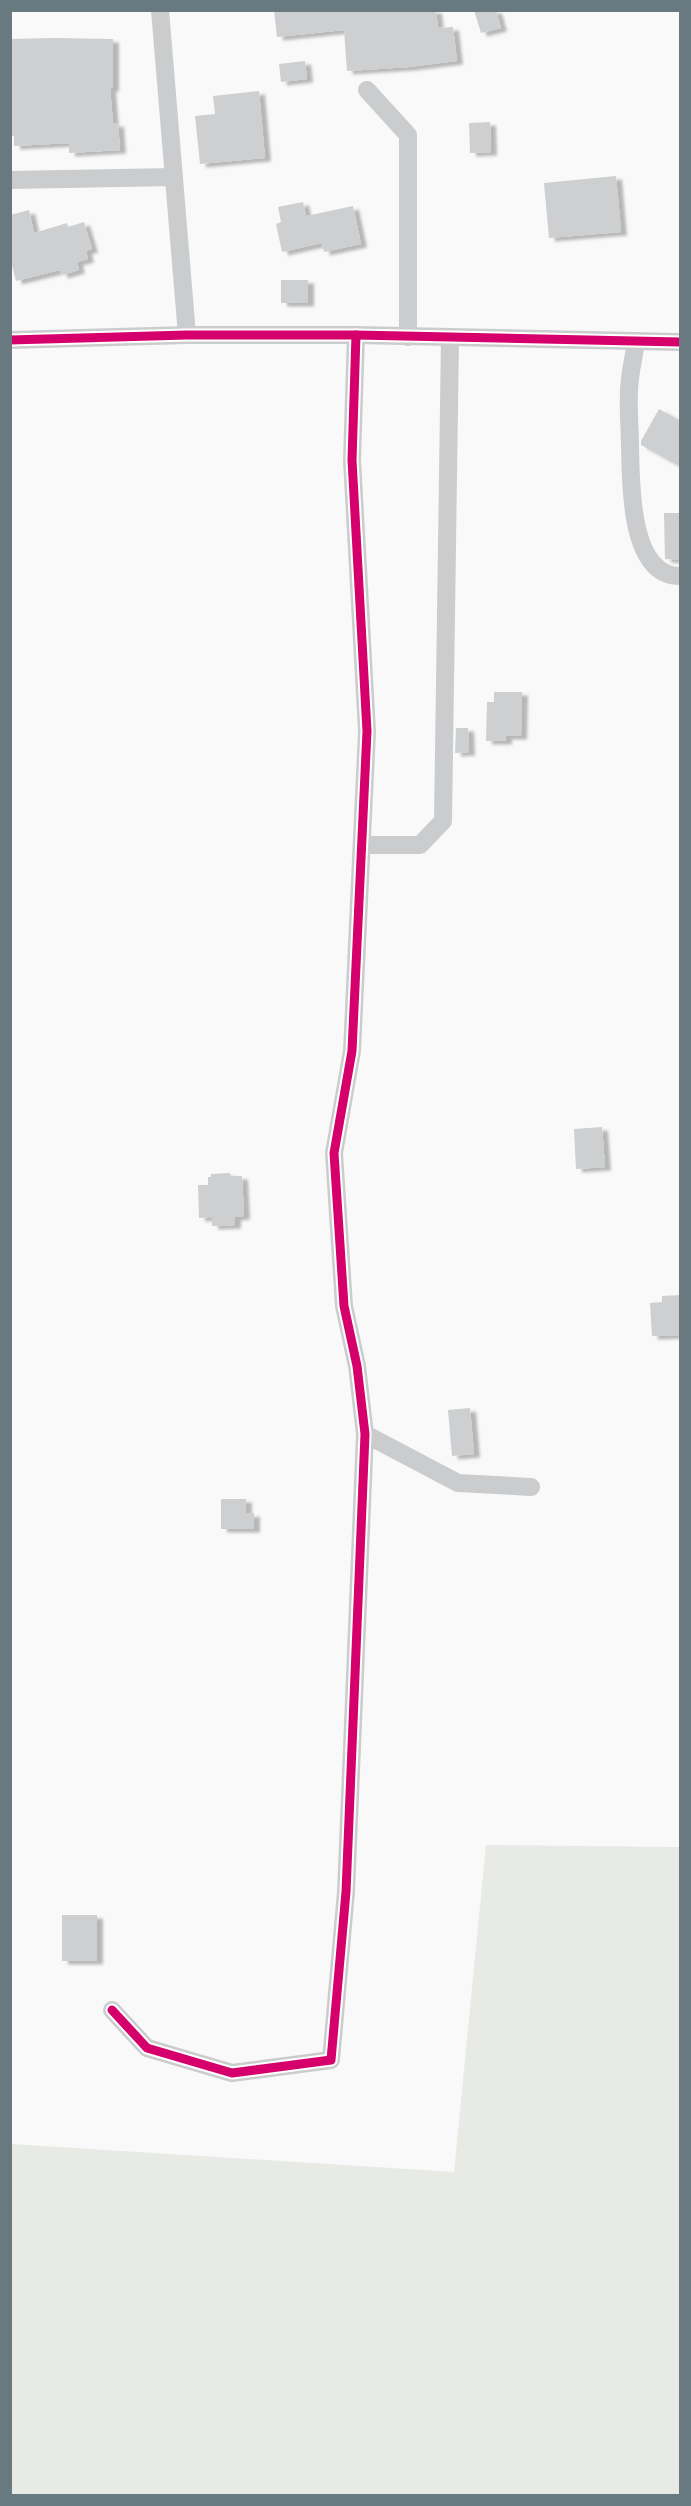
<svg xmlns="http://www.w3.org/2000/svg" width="691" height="2506" viewBox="0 0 691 2506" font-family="Roboto,sans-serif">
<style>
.green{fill:#e8eae6}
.building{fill:#cdcfd0;filter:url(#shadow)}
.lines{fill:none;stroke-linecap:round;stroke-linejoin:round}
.minor{stroke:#cacccd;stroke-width:18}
.cycleway-casing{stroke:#fff;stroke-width:13}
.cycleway{stroke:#d6006c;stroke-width:9}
</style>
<defs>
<filter id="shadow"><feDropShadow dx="6" dy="3.5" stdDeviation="1.5" flood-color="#0004"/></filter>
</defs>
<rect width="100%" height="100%" fill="#f9f9f9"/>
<!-- green -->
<path class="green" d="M486,1845L680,1847V2495H11V2144L454,2172Z"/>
<!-- building -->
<g class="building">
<path d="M274,10H436L438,28L453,27L457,61L409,67L347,71L344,30L277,37Z"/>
<path d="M474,10H496L501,28L481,33Z"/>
<path d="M54,38L113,39V88H110L113,124L118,123L120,150L69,153V143L14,146V136H10V39Z"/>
<path d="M305,61L307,79L281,82L279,64Z"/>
<path d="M259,91L265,158L200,164L195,116L215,114L213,96Z"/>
<path d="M490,122L491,152L470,153L469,123Z"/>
<path d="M616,176L621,232L549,238L544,183Z"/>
<path d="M303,202L306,216L353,206L361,244L324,252L322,243L282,252L276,224L281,222L278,207Z"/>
<path d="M29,210L34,233L67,223L68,227L84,222L92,249L86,251L88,259L77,262L79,270L62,275L60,270L16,281L10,257V215Z"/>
<rect x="281" y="280" width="27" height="23"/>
<path d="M659,409L681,421V467L641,445V441Z"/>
<path d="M664,513H681V560L665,559Z"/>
<path d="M494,692H522L521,736H506V741H486L487,702H494Z"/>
<path d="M456,728H468L469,752L455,753Z"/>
<path d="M602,1127L605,1167L576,1169L574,1129Z"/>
<path d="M230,1173L231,1176H242L244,1216L235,1217V1225L212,1226V1217L199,1218L198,1185H208V1177H211V1174Z"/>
<path d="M681,1295V1335L652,1336L650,1303L662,1302V1296Z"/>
<path d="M470,1408L474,1454L452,1456L448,1410Z"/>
<path d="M221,1499H246V1514L254,1513V1529H221Z"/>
<rect x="62" y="1915" width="35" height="46"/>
</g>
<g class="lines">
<!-- minor -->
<g class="minor">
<path d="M160,10L187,335"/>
<path d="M367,90L408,135V337"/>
<path d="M10,180L174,177"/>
<path d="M10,340L187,335H356L680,342"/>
<path d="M636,341C634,358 629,375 629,392C628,410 630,429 630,447C631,483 629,576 680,576"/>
<path d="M362,845H420L443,821L450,338"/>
<path d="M365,1434L458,1483L531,1487"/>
<path d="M112,2010L147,2048L232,2073L331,2060L346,1892L365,1434L357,1366L344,1306L334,1153L352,1051L367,731L352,460L356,335"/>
</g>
<defs>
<g id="cycleway">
<path d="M10,340L187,335H356L680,342"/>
<path d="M112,2010L147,2048L232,2073L331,2060L346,1892L365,1434L357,1366L344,1306L334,1153L352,1051L367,731L352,460L356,335"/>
</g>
</defs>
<!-- cycleway casing -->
<use href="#cycleway" class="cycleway-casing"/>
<!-- cycleway -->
<use href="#cycleway" class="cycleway"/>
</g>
<!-- border -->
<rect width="691" height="2506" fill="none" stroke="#68797f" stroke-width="24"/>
</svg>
